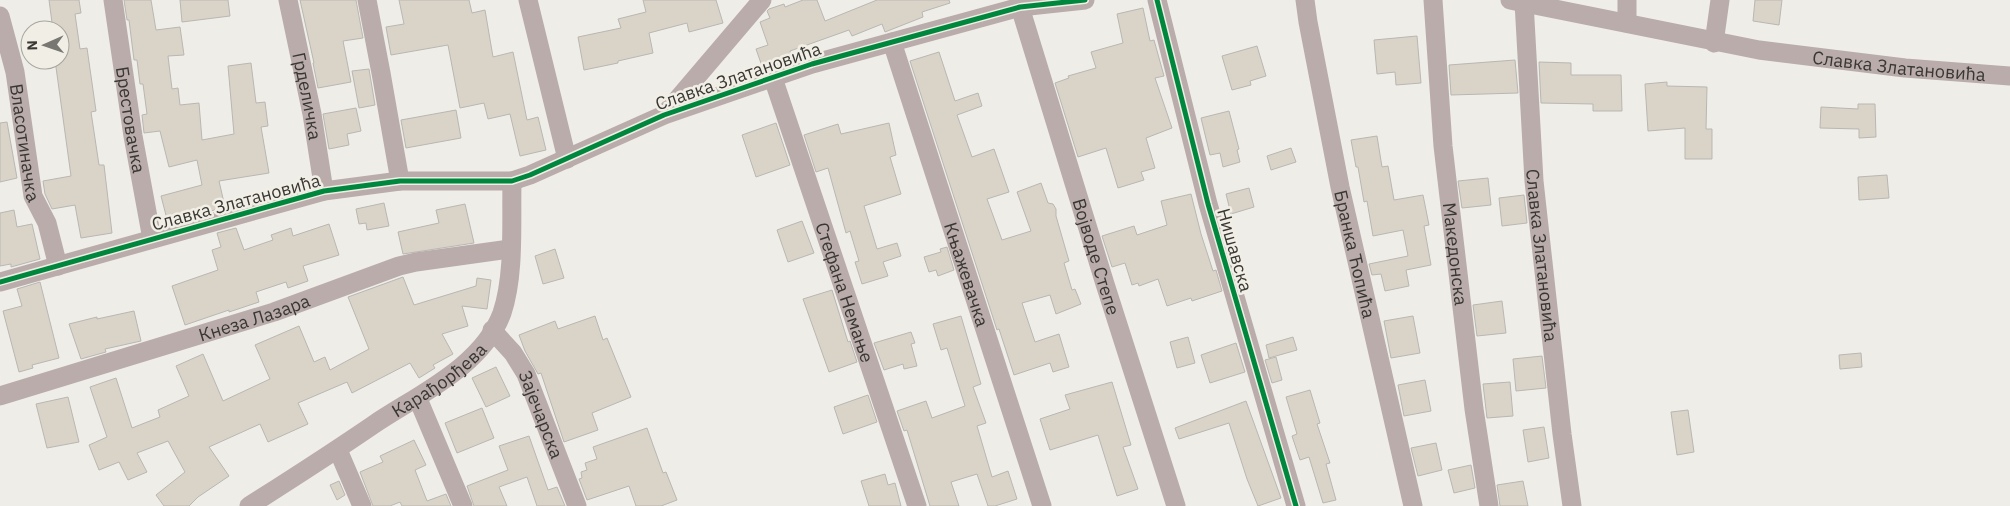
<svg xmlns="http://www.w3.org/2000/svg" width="2010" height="506" viewBox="0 0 2010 506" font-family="'IBM Plex Sans',sans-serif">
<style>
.building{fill:#dad3c8;stroke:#b9b7b3}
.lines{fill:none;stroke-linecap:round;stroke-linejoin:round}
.minor{stroke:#b9acaa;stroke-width:19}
.cycleway-casing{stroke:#f1eee5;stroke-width:8}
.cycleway{stroke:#00873e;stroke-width:5}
.labels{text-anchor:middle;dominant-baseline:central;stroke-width:5;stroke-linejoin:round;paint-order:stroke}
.street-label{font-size:18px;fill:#383733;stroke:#f1eee5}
</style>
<rect width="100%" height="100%" fill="#eeede8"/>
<!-- building -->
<g class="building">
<path d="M49,0H79L81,13L75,14L80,49L87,48L96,111L91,112L99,165H104L112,233L81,238L75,205L52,209L45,194L43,181L71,176L55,60H60V30H53Z"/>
<path d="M124,0H151L156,30L180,27L184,55L168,56L172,89L178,88L180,105L199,103L202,140L234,134L228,66L251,63L256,103L265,102L268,126L261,127L269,173L219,181L225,207L168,223L161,196L202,185L197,160L169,167L160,131L144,133L142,115L147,114L143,84H140L137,60H134L129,20H127Z"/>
<path d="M180,0H228L230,16L182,22Z"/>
<path d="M300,0H356L363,38L343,41L351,82L318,88L313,63H314Z"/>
<path d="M399,0H469L472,13L485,10L493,57L513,52L527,120L538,117L546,150L520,156L510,114L488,119L484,103L460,108L448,45L391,55L386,27L404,24Z"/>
<path d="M643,0H716L723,23L689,32L687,23L649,33L653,53L618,61V63L584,70L578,37L621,28L618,19L646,12Z"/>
<path d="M803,0H817L825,21L877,0H949L950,3L922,12L923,17L885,32L882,24L852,36L849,30L790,51L793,59L763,69L756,49L768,45L760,22L770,18L767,11L769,9L784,4L785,7Z"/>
<path d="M1755,0H1782L1779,25L1753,21Z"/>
<path d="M1143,8L1150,41L1154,40L1164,76L1155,78L1172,128L1146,138L1155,168L1141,172L1144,180L1118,188L1106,148L1078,157L1055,83L1069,78L1068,76L1096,68L1091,52L1123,43L1117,14Z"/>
<path d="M1417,36L1421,83L1396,85L1395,72L1377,74L1374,40Z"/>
<path d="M1257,46L1266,76L1250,81L1251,85L1232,90L1222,56Z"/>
<path d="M939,52L955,101L978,93L982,106L957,115L972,157L994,149L1009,192L987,199L1002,240L1031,231L1017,192L1041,183L1048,203L1053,204L1056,209V216L1069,261L1064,263L1072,290L1075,289L1081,304L1056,314L1050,295L1022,303L1035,342L1059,334L1069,367L1053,372L1050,363L1014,375L999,329L997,330L910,61Z"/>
<path d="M1515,60L1518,93L1451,95L1449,65Z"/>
<path d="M1539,62L1571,63V75H1621L1622,111H1593V104L1541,103Z"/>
<path d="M369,69L375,105L359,108L352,71Z"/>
<path d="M1667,82V86L1707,87L1706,129H1712V159H1685V128L1648,131L1645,84Z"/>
<path d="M1858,104H1875L1876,137L1859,138V129L1820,128L1821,107L1858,109Z"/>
<path d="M356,108L361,131L347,134L349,145L329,149L323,114Z"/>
<path d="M456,110L461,138L406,148L401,120Z"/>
<path d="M1229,111L1239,149L1237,150L1240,162L1223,167L1220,153L1210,155L1201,118Z"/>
<path d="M7,122L17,178L0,182V123Z"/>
<path d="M776,123L790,165L756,177L742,135Z"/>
<path d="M889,123L896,155L890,157L901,194L864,206L877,249L897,243L901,256L883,262L888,276L862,284L855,262L859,261L850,231L846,233L828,168L816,172L804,135L838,124L841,134Z"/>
<path d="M1377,136L1382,167L1388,166L1394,200L1423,195L1429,225L1424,226L1431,265L1406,270L1409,286L1385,291L1381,274L1372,275L1369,264L1408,256L1403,230L1373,236L1367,201L1364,202L1358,167H1356L1351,140Z"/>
<path d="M1291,148L1296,162L1271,170L1267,156Z"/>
<path d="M1887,175L1889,198L1859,200L1858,177Z"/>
<path d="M1488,178L1491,205L1462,208L1458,181Z"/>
<path d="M1249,188L1254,207L1231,214L1226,194Z"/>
<path d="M1191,194L1201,234L1213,271L1216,270L1222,291L1192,301L1191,298L1167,306L1158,279L1139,286L1138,283L1132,285L1125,263L1112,267L1102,236L1134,226L1137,235L1167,225L1161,201Z"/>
<path d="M1524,195L1527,223L1502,226L1499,198Z"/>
<path d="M384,203L389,226L367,230L366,223L359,224L356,209Z"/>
<path d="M465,204L474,243L403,254L398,232L439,223L436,210Z"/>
<path d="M14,210L17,227L32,224L40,259L11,267V264L0,266V213Z"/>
<path d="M802,221L814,253L788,262L777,230Z"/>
<path d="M329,224L339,255L303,266L308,281L288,288L286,282L256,292L259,302L229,312V310L185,325L172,286L218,270L212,250L221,247L217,233L236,228L244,250L273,240L271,235L291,228L293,236Z"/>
<path d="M947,247L954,270L938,276L936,270L929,272L924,257L941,252L940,249Z"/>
<path d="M555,249L564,278L543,284L535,256Z"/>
<path d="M403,277L414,305L476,286L477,278L491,280L487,309L462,306L468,326L442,334L453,354L433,365L435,368L419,378L410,363L352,393L347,382L298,403L308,424L268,442L260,424L209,447L229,476L198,497L189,506H164L156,495L185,472L168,441L137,453L147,472L128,480L119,462L99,470L89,445L107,437L90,387L116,378L132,428L160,417L158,410L189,396L176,366L203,354L223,401L270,379L255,345L299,326L314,362L325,357L330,370L369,349L348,297Z"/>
<path d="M40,282L59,358L32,365L33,368L19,372L3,311L22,306L17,289Z"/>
<path d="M832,290L848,342L850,341L857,362L829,372L803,299Z"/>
<path d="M1502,301L1506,333L1477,336L1473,305Z"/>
<path d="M134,311L141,341L105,349L106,352L81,359L69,324L97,317V319Z"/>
<path d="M595,316L603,340L607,338L631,397L592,413L598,430L564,442L541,373L538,374L525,351L519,335L555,321L558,329Z"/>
<path d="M961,316L981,384L973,387L986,423L977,426L992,477L1008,471L1017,499L995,506H988L977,474L951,482L959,506H930L907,430L904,431L897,411L926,401L932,418L965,406L947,348L941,350L933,324Z"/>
<path d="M1413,316L1420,353L1391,358L1384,321Z"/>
<path d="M911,332L915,343L911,344L917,366L904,369L903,364L884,370L874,343Z"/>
<path d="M1188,337L1195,363L1177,368L1170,342Z"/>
<path d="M1293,337L1297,350L1269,358L1266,345Z"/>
<path d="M1236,343L1245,372L1210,383L1201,355Z"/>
<path d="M1861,353L1862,367L1840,369L1839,355Z"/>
<path d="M1542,356L1546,388L1516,391L1513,359Z"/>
<path d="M1276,357L1282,380L1272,383L1265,360Z"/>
<path d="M496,367L510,396L486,407L472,378Z"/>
<path d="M1425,380L1431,411L1404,416L1398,385Z"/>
<path d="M1112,382L1131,445L1123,447L1138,489L1117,496L1098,435L1050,450L1040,419L1070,409L1065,395Z"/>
<path d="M1510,382L1513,416L1487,418L1483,384Z"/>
<path d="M1310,390L1320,423L1317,424L1330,463L1326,464L1336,500L1323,503L1309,457L1300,460L1292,436L1297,434L1286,397Z"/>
<path d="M868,395L877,422L843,434L834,407Z"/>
<path d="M68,397L79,442L47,448L36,404Z"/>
<path d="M1246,401L1281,498L1258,506L1247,479L1229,423L1179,439L1175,428Z"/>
<path d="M482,408L494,438L457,453L445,423Z"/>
<path d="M1688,410L1694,452L1677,455L1671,412Z"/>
<path d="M1544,427L1549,458L1528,462L1523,430Z"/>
<path d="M647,428L663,473L666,472L677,500L661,506H636L629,486L587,500L579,479L582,478L581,472L587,470L585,463L597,459L593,447Z"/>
<path d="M529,436L548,490L557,487L565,506H537L527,477L499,487L507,506H474L467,486L508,470L499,446Z"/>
<path d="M414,440L426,465L415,470L427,501L446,494L451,506H402L400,502L390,506H373L360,472L383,462L380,456Z"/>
<path d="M1436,443L1442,470L1418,476L1411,448Z"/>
<path d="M1471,465L1475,488L1454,493L1448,470Z"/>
<path d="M885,474L888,485L895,483L901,506H869L861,481Z"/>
<path d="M339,481L345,495L337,500L330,485Z"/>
<path d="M1523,481L1528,506H1500L1497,485Z"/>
</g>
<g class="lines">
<!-- minor -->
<g class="minor">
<path id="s1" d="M113,0L133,136L152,239"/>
<path id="s2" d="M288,0L312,114L324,191"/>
<path d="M367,0L381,73L400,181"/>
<path d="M528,0L567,159"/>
<path d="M1157,0L1208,204L1296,506"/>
<path id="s3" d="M1305,0L1308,22L1340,187L1413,506"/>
<path id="s4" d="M1433,0L1443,146L1474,409L1489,506"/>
<path id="s5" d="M1510,0L1759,50L1905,68L2010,76"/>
<path id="s6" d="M1524,2L1534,181L1562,434L1572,506"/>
<path id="s7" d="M1020,7L1105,284L1176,506"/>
<path id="s8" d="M0,16L15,72L33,196L47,223L58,266"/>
<path d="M1627,23V0"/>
<path id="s9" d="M892,42L1042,506"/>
<path d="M1714,43L1720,0"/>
<path id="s10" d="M773,78L917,506"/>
<path d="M665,114L762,0"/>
<path d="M0,282L324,191L400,181H512L530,175L664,115L812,64L1020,7L1085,0"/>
<path id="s11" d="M492,330L513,353L526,374L577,506"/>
<path id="s12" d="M0,396L274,312L399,266L416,262L510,249"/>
<path d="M418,399L463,506"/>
<path d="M338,450L362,506"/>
<path id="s13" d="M249,506C290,480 332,453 373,425C417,395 482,367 502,313C515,274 511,222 512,181"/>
</g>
<defs>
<g id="cycleway">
<path d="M1157,0L1208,204L1296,506"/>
<path d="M0,282L324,191L400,181H512L530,175L664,115L812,64L1020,7L1085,0"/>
</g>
</defs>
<!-- cycleway casing -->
<use href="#cycleway" class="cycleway-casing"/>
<!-- cycleway -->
<use href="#cycleway" class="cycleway"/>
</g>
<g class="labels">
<!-- street labels -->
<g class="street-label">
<text stroke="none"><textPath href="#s5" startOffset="395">Славка Златановића</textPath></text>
<text transform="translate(738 76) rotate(-19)">Славка Златановића</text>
<text stroke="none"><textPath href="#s2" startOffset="98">Грделичка</textPath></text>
<text stroke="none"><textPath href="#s1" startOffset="121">Брестовачка</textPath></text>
<text stroke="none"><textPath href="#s8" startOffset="129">Власотиначка</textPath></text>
<text transform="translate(236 202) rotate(-15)">Славка Златановића</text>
<text transform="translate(1235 250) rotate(74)">Нишавска</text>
<text stroke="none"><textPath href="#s3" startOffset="259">Бранка Ћопића</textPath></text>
<text stroke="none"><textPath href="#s4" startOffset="255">Македонска</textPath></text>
<text stroke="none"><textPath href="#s6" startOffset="254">Славка Златановића</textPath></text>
<text stroke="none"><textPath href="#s7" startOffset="261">Војводе Степе</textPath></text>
<text stroke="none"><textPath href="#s9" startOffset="244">Књажевачка</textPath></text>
<text stroke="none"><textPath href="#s10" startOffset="226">Стефана Немање</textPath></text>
<text stroke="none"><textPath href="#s12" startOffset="266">Кнеза Лазара</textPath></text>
<text stroke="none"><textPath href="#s13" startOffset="228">Карађорђева</textPath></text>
<text stroke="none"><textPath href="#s11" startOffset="99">Зајечарска</textPath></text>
</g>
</g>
<!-- north arrow -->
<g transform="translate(45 45) rotate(268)"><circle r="24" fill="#f1eee5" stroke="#a7a59e"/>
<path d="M0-4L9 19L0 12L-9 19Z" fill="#787772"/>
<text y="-8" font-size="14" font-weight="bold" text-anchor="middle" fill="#383733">N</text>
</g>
</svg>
